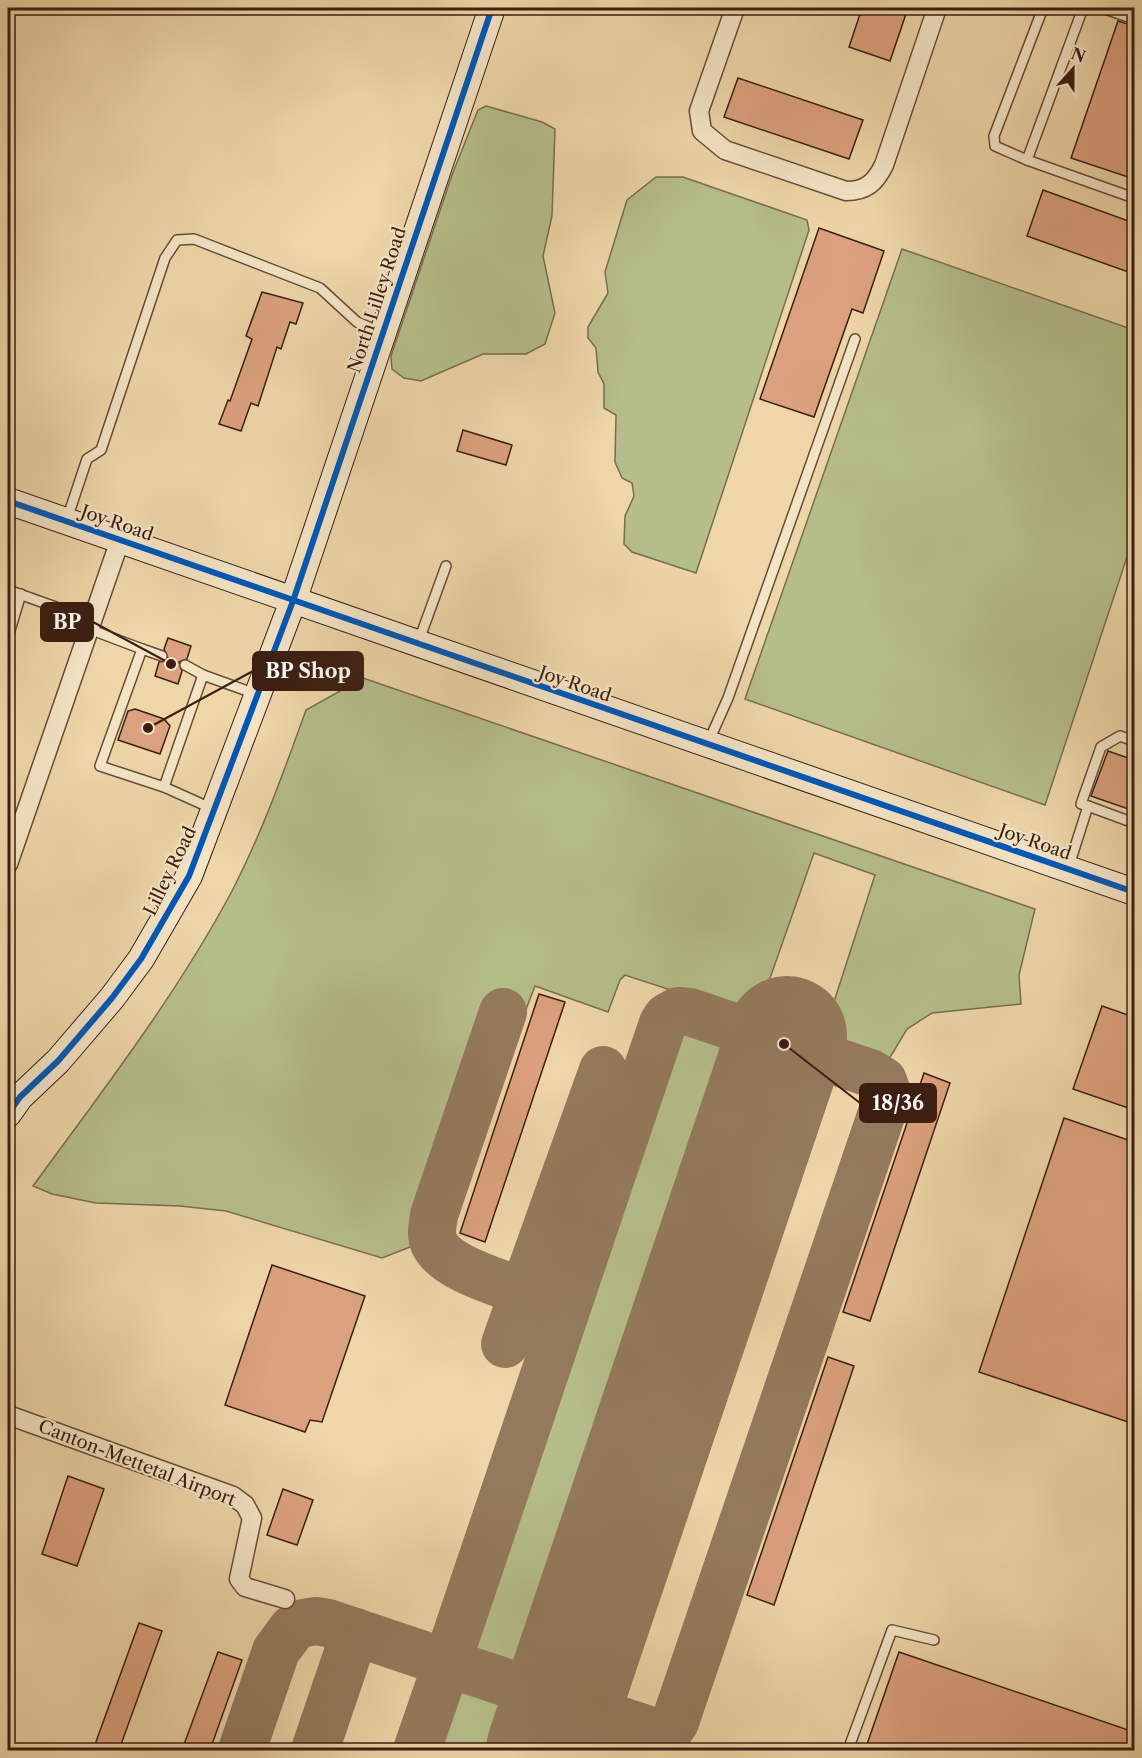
<svg xmlns="http://www.w3.org/2000/svg" width="1142" height="1758" viewBox="0 0 1142 1758" font-family="'Libre Caslon Text',serif">
<style>
.green{fill:#b5be8a;stroke:#786e4e;stroke-width:1.5}
.lines{fill:none;stroke-linecap:round;stroke-linejoin:round}
.taxiway{stroke:#947a5c;stroke-width:48}
.runway{stroke:#947a5c;stroke-width:120}
.building{fill:#dca17e;stroke:#3b1e11;stroke-width:1.5}
.lane-casing{stroke:#684c37;stroke-width:12}
.street-casing{stroke:#684c37;stroke-width:21}
.secondary-casing{stroke:#3b1e11;stroke-width:28}
.lane{stroke:#f4e4c6;stroke-width:9}
.street{stroke:#f4e4c6;stroke-width:18}
.secondary{stroke:#f4e4c6;stroke-width:26}
.cycleway-casing{stroke:#f4e4c6;stroke-width:10}
.cycleway{stroke:#0057b8;stroke-width:6}
.labels{text-anchor:middle;dominant-baseline:central;stroke-width:4.5;stroke-linejoin:round;paint-order:stroke}
.street-label{font-size:18px;fill:#3b1e11;stroke:#f4e4c6}
.leader{fill:none;stroke:#3b1e11;stroke-width:2}
.callout-dot{fill:#3b1e11;stroke:#f4e4c6;stroke-width:2}
.callout{fill:#3b1e11;stroke:#3b1e11;stroke-width:2}
.callout-label{font-size:20px;text-anchor:middle;font-weight:bold;fill:#fff}
</style>
<rect width="100%" height="100%" fill="#eed6a8"/>
<filter id="stains"><feTurbulence type="fractalNoise" baseFrequency=".00333" numOctaves="4"/><feColorMatrix values="0 0 0 0 .2 0 0 0 0 .09 0 0 0 0 .02 0 0 0 .5 -.17"/></filter>
<radialGradient id="worn" r=".72"><stop offset=".6" stop-color="#630" stop-opacity="0"/><stop offset="1" stop-color="#630" stop-opacity=".3"/></radialGradient>
<!-- green -->
<g class="green">
<path d="M486,106L542,122L555,129L552,216L543,256L555,313L545,344L526,354H483L421,381L404,378L392,369L391,356L452,175L478,110Z"/>
<path d="M656,177H683L807,220L809,230L696,573L632,552L624,544L625,516L634,496L632,483L622,478L615,462L616,415L604,408V384L598,372L596,348L588,338V327L608,293L605,272L627,200Z"/>
<path d="M902,249L1134,330V536L1045,805L745,699Z"/>
<path d="M363,678L1035,909L1019,975L1021,1004L932,1013L907,1029L886,1064L821,1042L875,875L814,853L756,1018L625,975L620,980L608,1012L535,986L525,1012L494,1002L417,1228L418,1240L410,1247L382,1258L226,1211L180,1206L96,1203L52,1194L33,1186C103,1090 176,996 232,891C262,833 284,771 306,710Z"/>
<path d="M692,1031L714,1035L736,1046L740,1066L541,1653L532,1668L508,1665L472,1649L480,1599L666,1056L683,1032Z"/>
<path d="M460,1687L500,1695L523,1706L510,1750H428L437,1725Z"/>
<path d="M586,1731L612,1733L658,1750H580Z"/>
</g>
<g class="lines">
<!-- taxiway -->
<g class="taxiway">
<path d="M678,1011L690,1012L870,1073L883,1081L888,1095L675,1722L670,1729L658,1733L447,1663L663,1023L667,1017Z"/>
<path d="M503,1012L434,1215C433,1224 430,1234 434,1243C445,1268 500,1283 524,1292"/>
<path d="M505,1344L603,1070"/>
<path d="M242,1750L276,1651L293,1628L304,1623L316,1621L328,1623L447,1663L417,1750"/>
<path d="M315,1750L355,1632"/>
</g>
<!-- runway -->
<path class="runway" d="M546,1750L787,1036"/>
</g>
<!-- building -->
<g class="building">
<path d="M862,8H908L890,61L849,47Z"/>
<path d="M1118,21L1134,26V179L1071,158Z"/>
<path d="M738,78L863,120L849,159L724,117Z"/>
<path d="M1043,190L1134,223V274L1027,236Z"/>
<path d="M819,228L884,251L863,313L852,309L814,417L760,399Z"/>
<path d="M262,292L303,303L296,324L290,322L281,349L277,347L258,406L251,403L241,431L219,424L228,400L230,401L252,339L246,336Z"/>
<path d="M463,430L512,445L506,465L457,451Z"/>
<path d="M168,638L191,646L187,659L179,662L182,671L178,684L155,676L159,662L166,661L168,658L164,649Z"/>
<path d="M135,709L164,719L170,726L160,754L118,740L128,711Z"/>
<path d="M1108,751L1134,760V811L1091,796Z"/>
<path d="M539,994L565,1002L485,1242L460,1233Z"/>
<path d="M1102,1006L1134,1017V1110L1073,1089Z"/>
<path d="M924,1073L950,1083L870,1321L843,1312Z"/>
<path d="M1064,1118L1134,1142V1424L979,1372Z"/>
<path d="M272,1265L365,1296L322,1422L310,1420L305,1432L225,1405Z"/>
<path d="M828,1357L854,1366L774,1605L747,1595Z"/>
<path d="M68,1476L104,1489L77,1566L42,1554Z"/>
<path d="M283,1489L313,1500L297,1545L267,1535Z"/>
<path d="M139,1623L162,1631L119,1750H93Z"/>
<path d="M218,1652L242,1660L210,1750H182Z"/>
<path d="M899,1652L1134,1732V1750H865Z"/>
</g>
<g class="lines">
<defs>
<g id="lane">
<path d="M1083,8L1027,160L1134,198"/>
<path d="M1102,8L1134,19"/>
<path d="M1027,160L995,146L994,136L1043,8"/>
<path d="M67,519L87,459L101,450L165,258L177,240L194,239L320,288L357,322L380,332"/>
<path d="M8,590L92,620"/>
<path d="M89,629L142,649L100,766L164,787L203,675L256,694"/>
<path d="M8,637L21,594"/>
<path d="M418,643L446,566"/>
<path d="M142,649L162,656"/>
<path d="M185,665L203,675"/>
<path d="M708,743L728,698L855,339"/>
<path d="M164,787L213,809"/>
<path d="M1088,806L1134,823"/>
<path d="M1068,869L1088,806L1081,804L1101,747L1120,736L1134,741"/>
<path d="M848,1750L892,1630L934,1640"/>
</g>
<g id="street">
<path d="M735,8L699,111L702,131L725,150L846,191C866,191 875,183 884,165L937,8"/>
<path d="M8,864L120,540"/>
<path d="M8,1415L233,1496L245,1505L252,1518L239,1579L245,1587L285,1599"/>
</g>
<g id="secondary">
<path d="M8,501L1134,892"/>
<path d="M8,1114L20,1097L58,1061L112,998L141,959L189,876L293,601L492,8"/>
</g>
</defs>
<!-- lane casing -->
<use href="#lane" class="lane-casing"/>
<!-- street casing -->
<use href="#street" class="street-casing"/>
<!-- secondary casing -->
<use href="#secondary" class="secondary-casing"/>
<!-- lane -->
<use href="#lane" class="lane"/>
<!-- street -->
<use href="#street" class="street"/>
<!-- secondary -->
<use href="#secondary" class="secondary"/>
<defs>
<g id="cycleway">
<path d="M8,501L1134,892"/>
<path d="M8,1114L20,1097L58,1061L112,998L141,959L189,876L293,601L492,8"/>
</g>
</defs>
<!-- cycleway casing -->
<use href="#cycleway" class="cycleway-casing"/>
<!-- cycleway -->
<use href="#cycleway" class="cycleway"/>
</g>
<g class="labels">
<!-- street labels -->
<g class="street-label">
<text transform="translate(377 300) rotate(-72)">North Lilley Road</text>
<text transform="translate(117 523) rotate(19)">Joy Road</text>
<text transform="translate(575 684) rotate(19)">Joy Road</text>
<text transform="translate(1035 842) rotate(19)">Joy Road</text>
<text transform="translate(170 871) rotate(-64)">Lilley Road</text>
<text transform="translate(137 1463) rotate(21)">Canton-Mettetal Airport</text>
</g>
</g>
<!-- callouts -->
<path class="leader" d="M171 664L93 622M148 728L253 671M784 1044L860 1103"/>
<g class="callout-dot">
<circle cx="171" cy="664" r="6"/>
<circle cx="148" cy="728" r="6"/>
<circle cx="784" cy="1044" r="6"/>
</g>
<g class="callout">
<rect x="41" y="603" width="52" height="38" rx="6"/>
<rect x="253" y="652" width="110" height="38" rx="6"/>
<rect x="860" y="1084" width="76" height="38" rx="6"/>
</g>
<g class="callout-label">
<text x="67" y="629">BP</text>
<text x="308" y="678">BP Shop</text>
<text x="898" y="1110">18/36</text>
</g>
<!-- margin -->
<rect width="1142" height="1758" fill="none" stroke="#eed6a8" stroke-width="30"/>
<rect x="9" y="9" width="1124" height="1740" fill="none" stroke="#3b1e11" stroke-width="3"/>
<rect x="15" y="15" width="1112" height="1728" fill="none" stroke="#3b1e11" stroke-width="1.5"/>
<!-- north arrow -->
<g transform="translate(1073 69) rotate(21)" stroke="#f4e4c6" stroke-width="4.5" paint-order="stroke">
<path d="M0-4.5L10 22L0 15L-10 22Z" fill="#3b1e11"/>
<text y="-9" font-size="16" font-weight="bold" text-anchor="middle" fill="#3b1e11">N</text>
</g>
<rect width="100%" height="100%" filter="url(#stains)"/>
<rect width="100%" height="100%" fill="url(#worn)"/>
</svg>
